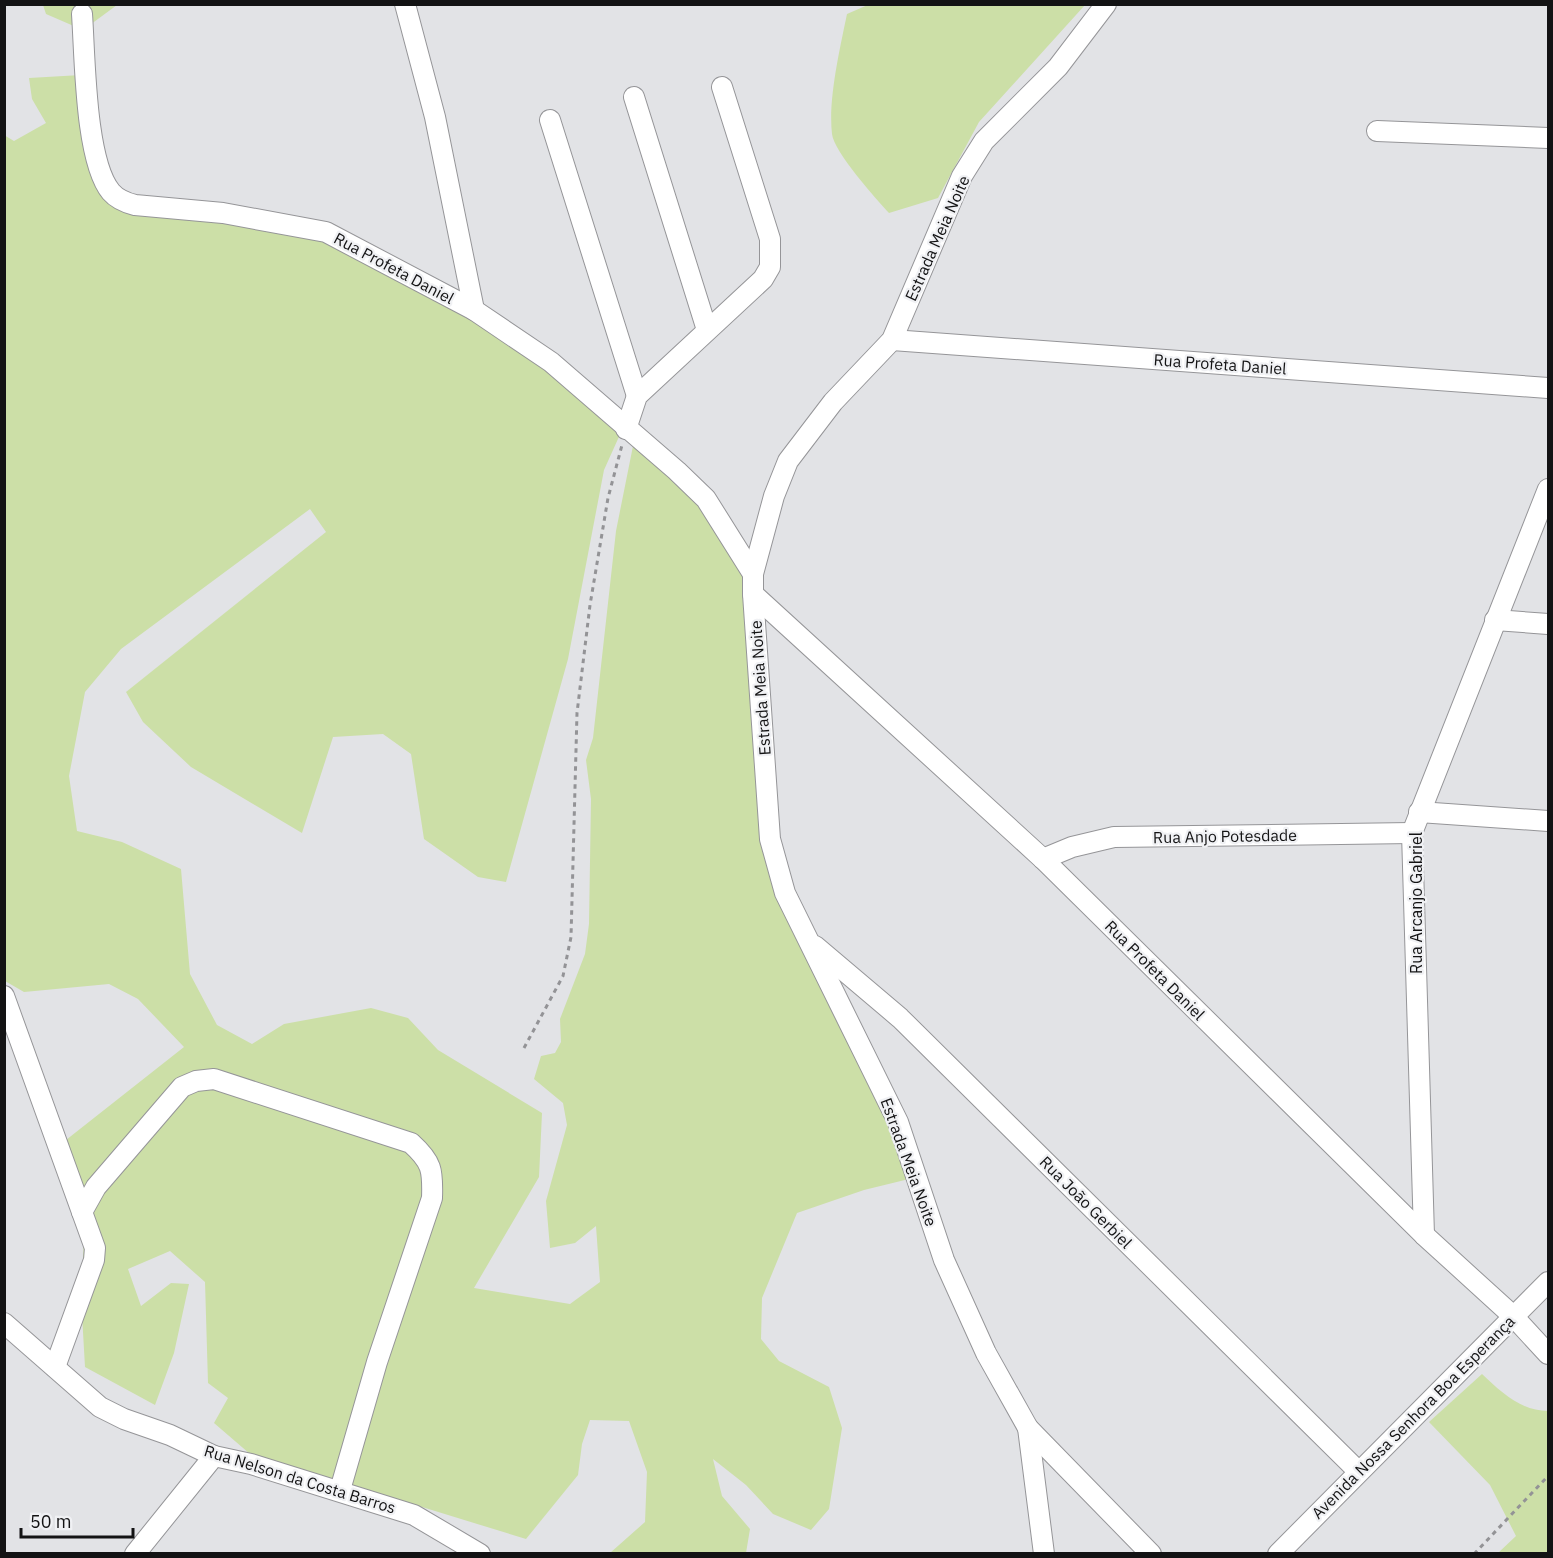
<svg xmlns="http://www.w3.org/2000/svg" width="1553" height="1558" viewBox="0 0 1553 1558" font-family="'IBM Plex Sans',sans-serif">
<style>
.green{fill:#ccdfa7}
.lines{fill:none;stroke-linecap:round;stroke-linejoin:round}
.minor-casing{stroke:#959598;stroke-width:22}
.path{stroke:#939396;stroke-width:3;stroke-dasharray:4.5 4.5;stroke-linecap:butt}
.minor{stroke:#fff;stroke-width:20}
.labels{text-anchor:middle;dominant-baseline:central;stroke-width:4.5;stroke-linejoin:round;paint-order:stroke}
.street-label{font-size:16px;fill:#131314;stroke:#f0f1f4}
</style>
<rect width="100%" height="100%" fill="#e2e3e6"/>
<!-- green -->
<g class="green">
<path d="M870,4H1085V5L979,122L938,198L889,213C876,199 834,152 832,134C828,100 840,48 847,14Z"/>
<path d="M43,5H117L83,30L46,14Z"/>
<path d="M81,75L109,193L323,232L513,338L622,430L604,470L568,659L506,882L478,877L424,839L411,754L383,734L333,737L302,833L191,767L143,722L126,692L326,532L310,509L121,649L85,692L69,776L77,831L122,842L181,869L190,974L217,1025L252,1044L284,1024L371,1008L408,1018L438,1050L542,1113L539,1177L474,1288L570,1304L600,1282L596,1226L575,1243L550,1248L546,1201L567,1125L563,1103L534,1079L541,1056L555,1053L561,1042L560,1019L585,954L589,924L591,799L586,760L593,738L616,531L634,441L705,505L749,577L768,854L882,1096L909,1179L864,1190L797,1213L762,1298L761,1339L779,1361L829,1387L842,1428L829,1509L811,1530L773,1514L746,1485L713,1459L722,1496L750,1529L746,1553H610L645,1522L647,1472L629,1421L590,1420L582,1444L578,1475L526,1539L250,1454L214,1423L228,1398L208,1383L205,1282L170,1251L128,1269L141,1306L171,1283L189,1284L174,1353L155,1405L85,1367L81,1297L86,1200L66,1140L184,1047L138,999L109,984L24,992L5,981L4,135L14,141L46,123L32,99L29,78Z"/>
<path d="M1482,1374C1501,1392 1521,1411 1548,1411V1553H1498L1516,1536L1490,1485L1429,1422Z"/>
</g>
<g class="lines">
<defs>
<g id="minor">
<path d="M405,4L435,117L474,310"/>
<path d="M1106,4L1058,67L984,141L962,176L892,340L833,402L788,461L774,496L753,574V594L770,839L785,893L898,1122L944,1260L986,1353L1028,1428L1151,1554"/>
<path d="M82,14C85,56 85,161 111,192C117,199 127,203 135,205L223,213L326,232L474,310L551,362L677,471L706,499L753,574"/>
<path d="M634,97L707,330"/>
<path d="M550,120L637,396"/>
<path d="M1377,131L1548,138"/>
<path d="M892,340L1548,388"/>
<path d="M626,429L637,396L763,279L770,267V239L722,87"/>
<path d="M753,594L1043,859L1424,1235L1513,1316L1548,1354"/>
<path d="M1495,620L1548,624"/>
<path d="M1419,812L1548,821"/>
<path d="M1043,859L1072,847L1114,837L1412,833"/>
<path d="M815,946L900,1018L1358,1471"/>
<path d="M4,996L82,1212"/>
<path d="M1424,1235L1412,833L1548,489"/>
<path d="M4,1323L100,1407L124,1419L170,1435L214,1456L251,1464L414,1515L480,1554"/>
<path d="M55,1367L94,1260L95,1248L82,1212L96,1187L182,1087L196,1081L214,1079L411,1143C432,1162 433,1170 432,1198L377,1362L340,1490"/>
<path d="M1028,1428L1044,1554"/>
<path d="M135,1554L214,1456"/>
<path d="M1278,1554L1548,1282"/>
</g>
</defs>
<!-- minor casing -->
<use href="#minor" class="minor-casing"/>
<!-- path -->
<g class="path">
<path d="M524,1048L563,976L571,937L577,713L590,605L608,498L622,445"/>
<path d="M1474,1554L1548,1476"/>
</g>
<!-- minor -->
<use href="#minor" class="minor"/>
</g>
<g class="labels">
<!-- street labels -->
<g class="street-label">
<text transform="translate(937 238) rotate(-66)">Estrada Meia Noite</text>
<text transform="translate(394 268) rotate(28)">Rua Profeta Daniel</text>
<text transform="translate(1220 364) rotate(4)">Rua Profeta Daniel</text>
<text transform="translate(760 688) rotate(-94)">Estrada Meia Noite</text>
<text transform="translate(1225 836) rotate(-1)">Rua Anjo Potesdade</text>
<text transform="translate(1416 903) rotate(-90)">Rua Arcanjo Gabriel</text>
<text transform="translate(1155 970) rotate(45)">Rua Profeta Daniel</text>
<text transform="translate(909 1162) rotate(70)">Estrada Meia Noite</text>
<text transform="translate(1086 1202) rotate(45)">Rua João Gerbiel</text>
<text transform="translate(1413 1417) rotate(-45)">Avenida Nossa Senhora Boa Esperança</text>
<text transform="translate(300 1479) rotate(17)">Rua Nelson da Costa Barros</text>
</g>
</g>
<!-- border -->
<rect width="1553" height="1558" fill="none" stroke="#131314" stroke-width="12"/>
<!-- scale -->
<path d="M21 1528v9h112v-9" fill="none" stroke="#131314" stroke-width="3"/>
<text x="30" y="1528" font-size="18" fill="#131314" stroke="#f0f1f4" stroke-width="4.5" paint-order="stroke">50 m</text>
</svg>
